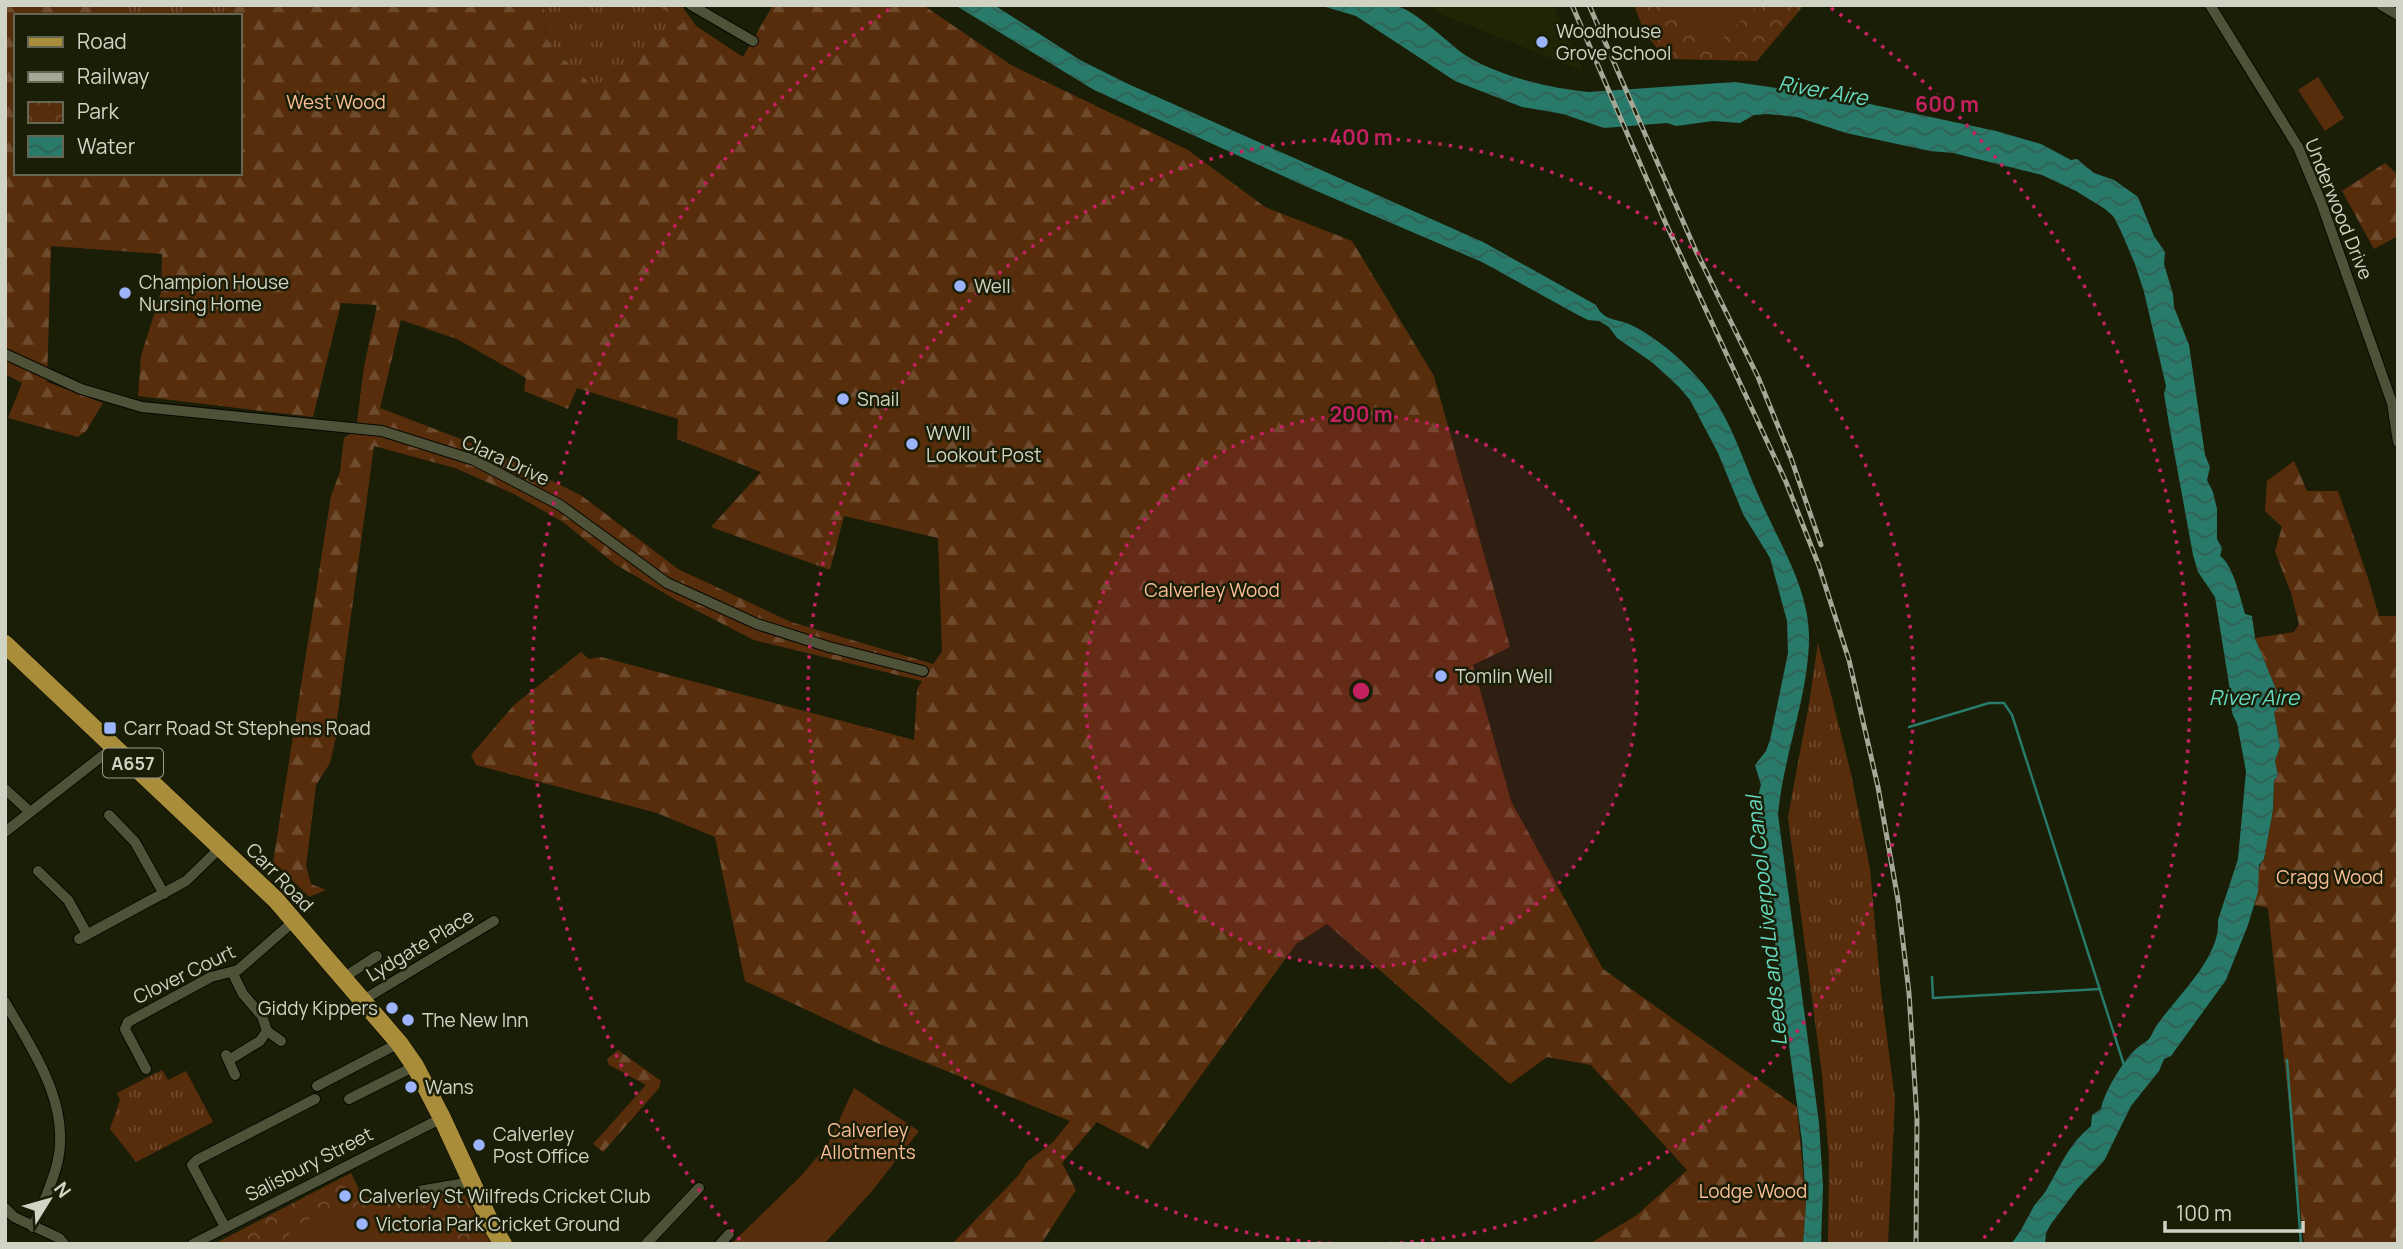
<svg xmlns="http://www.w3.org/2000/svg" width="2403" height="1249" viewBox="0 0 2403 1249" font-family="Manrope,sans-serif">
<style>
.built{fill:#212505}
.grass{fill:url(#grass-tufts)}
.forest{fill:url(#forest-firs);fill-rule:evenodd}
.park{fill:url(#park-crowns)}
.garden{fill:#582d0c}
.water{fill:url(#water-waves)}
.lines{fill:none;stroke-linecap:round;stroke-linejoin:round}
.stream{stroke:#287a6a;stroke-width:2.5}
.street-casing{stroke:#060800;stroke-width:12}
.primary-casing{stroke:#060800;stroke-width:19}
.street{stroke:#4e5239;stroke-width:10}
.primary{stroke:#a98d3a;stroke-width:18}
.rail-casing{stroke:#a5a897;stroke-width:5}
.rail{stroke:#1b1e07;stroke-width:2.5;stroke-dasharray:8;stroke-linecap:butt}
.ring{fill:none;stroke:#c32160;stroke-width:3.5;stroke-dasharray:3.5 7}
.poi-dot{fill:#9cb4fd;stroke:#1b1e07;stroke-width:2.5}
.labels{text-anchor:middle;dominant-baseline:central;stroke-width:5;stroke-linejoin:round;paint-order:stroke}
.shield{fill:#1b1e07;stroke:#9a9d8c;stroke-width:2}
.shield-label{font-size:18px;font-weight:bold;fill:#d1d4c5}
.poi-label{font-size:19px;fill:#d1d4c5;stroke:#1b1e07;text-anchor:start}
.park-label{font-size:19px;fill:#fcbe96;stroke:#1b1e07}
.street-label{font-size:19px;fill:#d1d4c5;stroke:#1b1e07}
.water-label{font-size:21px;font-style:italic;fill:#66dac2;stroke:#1b1e07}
.centre{fill:#c32160;stroke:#1b1e07;stroke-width:3.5}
.ring-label{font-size:21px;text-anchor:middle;font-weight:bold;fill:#c32160;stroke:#1b1e07;stroke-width:5;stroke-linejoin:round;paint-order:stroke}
</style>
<defs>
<pattern id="grass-tufts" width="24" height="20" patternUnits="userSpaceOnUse" patternTransform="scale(1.75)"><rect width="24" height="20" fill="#582d0c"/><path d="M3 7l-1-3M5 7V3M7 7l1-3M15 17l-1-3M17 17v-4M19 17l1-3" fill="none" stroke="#6f4b2e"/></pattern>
<pattern id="forest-firs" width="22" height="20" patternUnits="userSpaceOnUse" patternTransform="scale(1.75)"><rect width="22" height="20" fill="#582d0c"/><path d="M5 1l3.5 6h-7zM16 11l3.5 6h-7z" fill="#6f4b2e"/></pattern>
<pattern id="park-crowns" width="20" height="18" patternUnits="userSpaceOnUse" patternTransform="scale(1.75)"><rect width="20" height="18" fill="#582d0c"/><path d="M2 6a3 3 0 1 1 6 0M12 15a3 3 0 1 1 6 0" fill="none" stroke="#6f4b2e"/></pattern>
<pattern id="water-waves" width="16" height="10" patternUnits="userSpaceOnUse" patternTransform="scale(1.75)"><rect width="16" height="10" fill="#287a6a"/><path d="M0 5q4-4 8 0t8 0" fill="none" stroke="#326055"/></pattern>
</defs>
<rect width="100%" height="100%" fill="#1b1e07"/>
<!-- built -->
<path class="built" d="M1429,5H1554L1583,71L1441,14Z"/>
<!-- grass -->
<g class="grass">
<path d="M105,5H239L218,16H94Z"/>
<path d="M544,5H657L685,22L595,88L551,47L546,36Z"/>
<path d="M1818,643L1851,774L1870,869L1881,991L1895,1100L1888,1244H1828L1829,1158L1822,1074L1788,817L1809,704Z"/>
<path d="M162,1070L168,1080L186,1071L213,1122L136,1162L110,1129L120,1100L117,1093Z"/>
</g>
<!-- forest -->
<g class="forest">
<path d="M5,5H105L94,16H16V173H240V16H218L239,5H544L546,36L551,47L595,88L684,22L657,5H681L696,26L743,57L773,5H923L1011,65L1188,150L1265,207L1352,241L1434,376L1510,647L1473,665L1511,801L1603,969L1797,1107L1806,1205L1803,1244H1589L1637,1215L1687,1170L1591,1065L1547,1057L1510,1084L1327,924L1296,944L1148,1149L1097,1122L1062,1163L1076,1190L1041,1244H952L1018,1176L1027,1162L1053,1142L1070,1121L875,1042L745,981L715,837L657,813L476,765L471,755L514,705L581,652L589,659L601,657L914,740L917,690L922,681L754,640L676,600L615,564L563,522L514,494L455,468L374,446L337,719L336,737L330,763L316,785L306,866L311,884L326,890L309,897L280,868L272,869L331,496L340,472L344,438L356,430L364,367L377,305L341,303L313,417L138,396L141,356L161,292L162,254L51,246L47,382L103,403L86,431L78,437L8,418L22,383L5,374ZM401,320L457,339L526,378L524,391L568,409L577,388L678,419L677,439L761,472L711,527L830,570L844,516L938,538L942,652L933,664L791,622L678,569L582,496L497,453L380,408Z"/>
<path d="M2385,163L2398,175V236L2374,249L2342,191Z"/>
<path d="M2294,461L2307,491H2338L2368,578L2379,616H2398V1244H2304L2268,908L2254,905C2259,890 2254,872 2264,859L2273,810L2275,761L2280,746L2274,712L2282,704L2255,638L2294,632L2299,624L2291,593L2275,551L2282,527L2265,511L2267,481Z"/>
<path d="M618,1050L661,1081L659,1088L603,1152L593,1144L646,1085L609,1065L607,1059Z"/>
</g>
<!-- park -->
<g class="park">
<path d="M1634,5H1804L1757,61L1665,59L1644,31Z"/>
<path d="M351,1173L363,1198L462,1189L491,1244H214Z"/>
</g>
<!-- garden -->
<g class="garden">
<path d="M1679,5H1758L1715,45Z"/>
<path d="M2318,77L2344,118L2325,131L2298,90Z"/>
<path d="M854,1088L919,1131L872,1191L824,1244H731L801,1176L828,1144Z"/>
<path d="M385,1206C412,1215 424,1223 443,1244H286C292,1210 359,1208 385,1206Z"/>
</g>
<!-- water -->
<g class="water">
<path d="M955,5H994L1080,60L1126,83L1483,242L1596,305C1604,322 1617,318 1631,325C1658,338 1685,362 1704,385C1731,418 1743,461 1760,499C1780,545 1811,591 1809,643C1807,700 1783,757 1778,815L1819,1123L1823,1186L1821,1244H1803L1806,1205L1802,1141L1758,817L1757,800L1761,785L1755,765L1766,751L1770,740L1788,653L1787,621L1770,558L1743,514L1718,453L1690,400L1679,387L1653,363L1617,338L1609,327L1599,321L1588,320L1578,315L1482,262L1305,186L1094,90Z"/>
<path d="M1319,5C1342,5 1370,2 1393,5C1413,8 1446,41 1462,53C1494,75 1551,89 1589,92L1735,82L1810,93L1816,95L1821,100L1830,98L1851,100L1996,131L2041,144L2071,160L2077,159L2094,173L2114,180L2138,197L2154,236L2165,252L2164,264L2173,294L2174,307L2189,345L2205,455L2210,467L2207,480L2213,492L2217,509V539L2222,548L2220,556C2232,563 2241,599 2245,614L2252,616L2255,638L2282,704L2274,712L2280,746L2275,761L2278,776L2274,780L2273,810L2264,859L2259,865L2258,892L2248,925L2226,980L2171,1056L2164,1059L2159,1071L2131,1106L2104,1161L2078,1188L2051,1224L2046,1233L2045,1244H2011C2021,1232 2026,1220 2034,1206C2038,1200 2044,1195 2047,1189C2061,1165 2069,1144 2091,1126L2092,1115L2101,1109C2104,1092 2123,1061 2136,1049C2140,1045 2145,1043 2149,1039C2152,1035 2154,1029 2157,1025C2177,996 2221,957 2218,920L2238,859L2246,771L2237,723L2232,713L2229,684L2215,597L2198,572L2193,555L2169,424L2164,394L2166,386L2144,292L2135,264L2120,229L2113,216L2105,209L2076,191L2042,175L1953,153L1930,151L1846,133L1797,117L1768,114L1754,115L1740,123L1713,121L1676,126L1667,123L1604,128L1563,114L1522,107L1455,81L1356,16Z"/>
</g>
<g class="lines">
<!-- stream -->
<g class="stream">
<path d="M5,12L7,5"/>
<path d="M1909,727L1989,703H2004L2012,715L2124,1065"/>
<path d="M1932,977L1933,998L2100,989"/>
<path d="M2287,1060L2301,1244"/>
</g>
<defs>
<g id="street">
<path d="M691,5L753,41"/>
<path d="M2210,5L2298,147L2321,202L2392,403L2398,442"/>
<path d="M2381,5L2398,15"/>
<path d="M5,354L81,389L142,407L382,431L474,460L560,505L667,583L757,624L829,647L923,671"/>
<path d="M5,789L30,812"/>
<path d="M109,815L135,842L164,894"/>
<path d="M5,832L115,746"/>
<path d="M38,871L68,900L87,934"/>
<path d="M79,939L186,881L221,847"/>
<path d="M343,978L377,956"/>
<path d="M363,1000L494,921"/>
<path d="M5,1002C32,1049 70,1103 58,1160C53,1183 42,1205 33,1227"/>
<path d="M267,1031L281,1041"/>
<path d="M226,1055L235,1075"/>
<path d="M229,1060L260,1041L267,1031L262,1016L243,994L232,972"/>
<path d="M146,1069L127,1033L125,1029L128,1022L211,977L238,970L294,921"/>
<path d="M317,1086L399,1043"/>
<path d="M349,1099L415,1066"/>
<path d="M419,1191L471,1182"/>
<path d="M5,1208L14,1217L59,1238L64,1244"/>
<path d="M225,1227L192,1165L197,1160L315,1099"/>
<path d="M193,1244L442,1118"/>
<path d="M646,1244L699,1188"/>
<path d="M720,1244L729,1234"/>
</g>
<path id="primary" d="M5,644L276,900L399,1043L415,1066L442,1118L492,1226L503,1244"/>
</defs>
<!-- street casing -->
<use href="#street" class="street-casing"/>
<!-- primary casing -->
<use href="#primary" class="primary-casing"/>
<!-- street -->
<use href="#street" class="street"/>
<!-- primary -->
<use href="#primary" class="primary"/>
<defs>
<g id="rail">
<path d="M1572,5L1666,224L1786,482L1819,566L1849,660L1878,787L1898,900L1909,993L1917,1119L1916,1244"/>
<path d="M1589,5L1695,249L1758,377L1791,458L1821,545"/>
</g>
</defs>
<!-- rail casing -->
<use href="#rail" class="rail-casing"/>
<!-- rail -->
<use href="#rail" class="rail"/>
</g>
<!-- distance rings -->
<circle cx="1361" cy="691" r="276" fill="#c32160" fill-opacity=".12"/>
<g class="ring">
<circle cx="1361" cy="691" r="276"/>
<path d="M1342 1244A553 553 0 1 1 1380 1244"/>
<path d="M740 1240A829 829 0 0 1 891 8M1831 8A829 829 0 0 1 1982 1240"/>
</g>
<!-- markers -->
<g class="poi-dot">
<circle cx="1542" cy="42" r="7"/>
<circle cx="960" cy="286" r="7"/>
<circle cx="125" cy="293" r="7"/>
<circle cx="843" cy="399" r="7"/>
<circle cx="912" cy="444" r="7"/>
<circle cx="1441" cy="676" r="7"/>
<rect x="103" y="721" width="14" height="14" rx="3.5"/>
<circle cx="392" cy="1008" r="7"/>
<circle cx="408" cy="1020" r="7"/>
<circle cx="411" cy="1087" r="7"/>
<circle cx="479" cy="1145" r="7"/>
<circle cx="345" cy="1196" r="7"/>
<circle cx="362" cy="1224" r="7"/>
</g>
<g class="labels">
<!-- shield labels -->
<rect class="shield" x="103" y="748.5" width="60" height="29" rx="5"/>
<g class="shield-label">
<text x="133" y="763">A657</text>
</g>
<!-- poi labels -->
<g class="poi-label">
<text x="1556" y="31">Woodhouse<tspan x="1556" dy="22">Grove School</tspan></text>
<text x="139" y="282">Champion House<tspan x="139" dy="22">Nursing Home</tspan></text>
<text x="974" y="286">Well</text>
<text x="857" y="399">Snail</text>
<text x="926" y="433">WWII<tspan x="926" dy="22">Lookout Post</tspan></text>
<text x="1455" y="676">Tomlin Well</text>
<text x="124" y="728">Carr Road St Stephens Road</text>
<text x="378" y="1008" text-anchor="end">Giddy Kippers</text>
<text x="422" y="1020">The New Inn</text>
<text x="425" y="1087">Wans</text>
<text x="493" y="1134">Calverley<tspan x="493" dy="22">Post Office</tspan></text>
<text x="359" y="1196">Calverley St Wilfreds Cricket Club</text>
<text x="376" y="1224">Victoria Park Cricket Ground</text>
</g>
<!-- park labels -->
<g class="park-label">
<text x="336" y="102">West Wood</text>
<text x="1212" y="590">Calverley Wood</text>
<text x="2330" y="877">Cragg Wood</text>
<text x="868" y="1130">Calverley<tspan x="868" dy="22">Allotments</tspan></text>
<text x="1753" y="1191">Lodge Wood</text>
</g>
<!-- street labels -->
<g class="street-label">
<text transform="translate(2339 209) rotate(68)">Underwood Drive</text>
<text transform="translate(506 460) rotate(25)">Clara Drive</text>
<text transform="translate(280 877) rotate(46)">Carr Road</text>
<text transform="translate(420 945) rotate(-31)">Lydgate Place</text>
<text transform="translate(184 974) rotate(-26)">Clover Court</text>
<text transform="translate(309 1164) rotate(-27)">Salisbury Street</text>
</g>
<!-- water labels -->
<g class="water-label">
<text transform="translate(1823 90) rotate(10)">River Aire</text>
<text x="2254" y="697">River Aire</text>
<text transform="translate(1766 921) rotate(-96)">Leeds and Liverpool Canal</text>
</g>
</g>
<circle cx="1361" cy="691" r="10" class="centre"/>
<g class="ring-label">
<text x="1947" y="112">600 m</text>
<text x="1361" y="145">400 m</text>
<text x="1361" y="422">200 m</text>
</g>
<!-- border -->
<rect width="2403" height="1249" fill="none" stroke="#d1d4c5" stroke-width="14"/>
<!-- legend -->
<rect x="14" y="14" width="228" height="161" fill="#1b1e07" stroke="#646753" stroke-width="2"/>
<rect x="28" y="37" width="35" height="10" fill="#a98d3a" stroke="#646753" stroke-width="2"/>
<text x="77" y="49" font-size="21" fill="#d1d4c5">Road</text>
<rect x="28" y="72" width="35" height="10" fill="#a5a897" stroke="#646753" stroke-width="2"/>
<text x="77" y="84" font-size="21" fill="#d1d4c5">Railway</text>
<rect x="28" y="102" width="35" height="21" fill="url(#park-crowns)" stroke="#646753" stroke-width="2"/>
<text x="77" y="119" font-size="21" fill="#d1d4c5">Park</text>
<rect x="28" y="136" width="35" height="21" fill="url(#water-waves)" stroke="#646753" stroke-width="2"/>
<text x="77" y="154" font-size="21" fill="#d1d4c5">Water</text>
<!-- north arrow -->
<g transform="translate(49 1200) rotate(53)" stroke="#1b1e07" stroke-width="5" paint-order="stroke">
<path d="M0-5L12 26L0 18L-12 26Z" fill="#d1d4c5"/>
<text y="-10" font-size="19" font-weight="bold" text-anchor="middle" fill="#d1d4c5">N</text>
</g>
<!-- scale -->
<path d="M2165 1221v10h138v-10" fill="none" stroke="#d1d4c5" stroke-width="3.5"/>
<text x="2176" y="1221" font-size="21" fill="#d1d4c5" stroke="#1b1e07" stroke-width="5" paint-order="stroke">100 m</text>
</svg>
